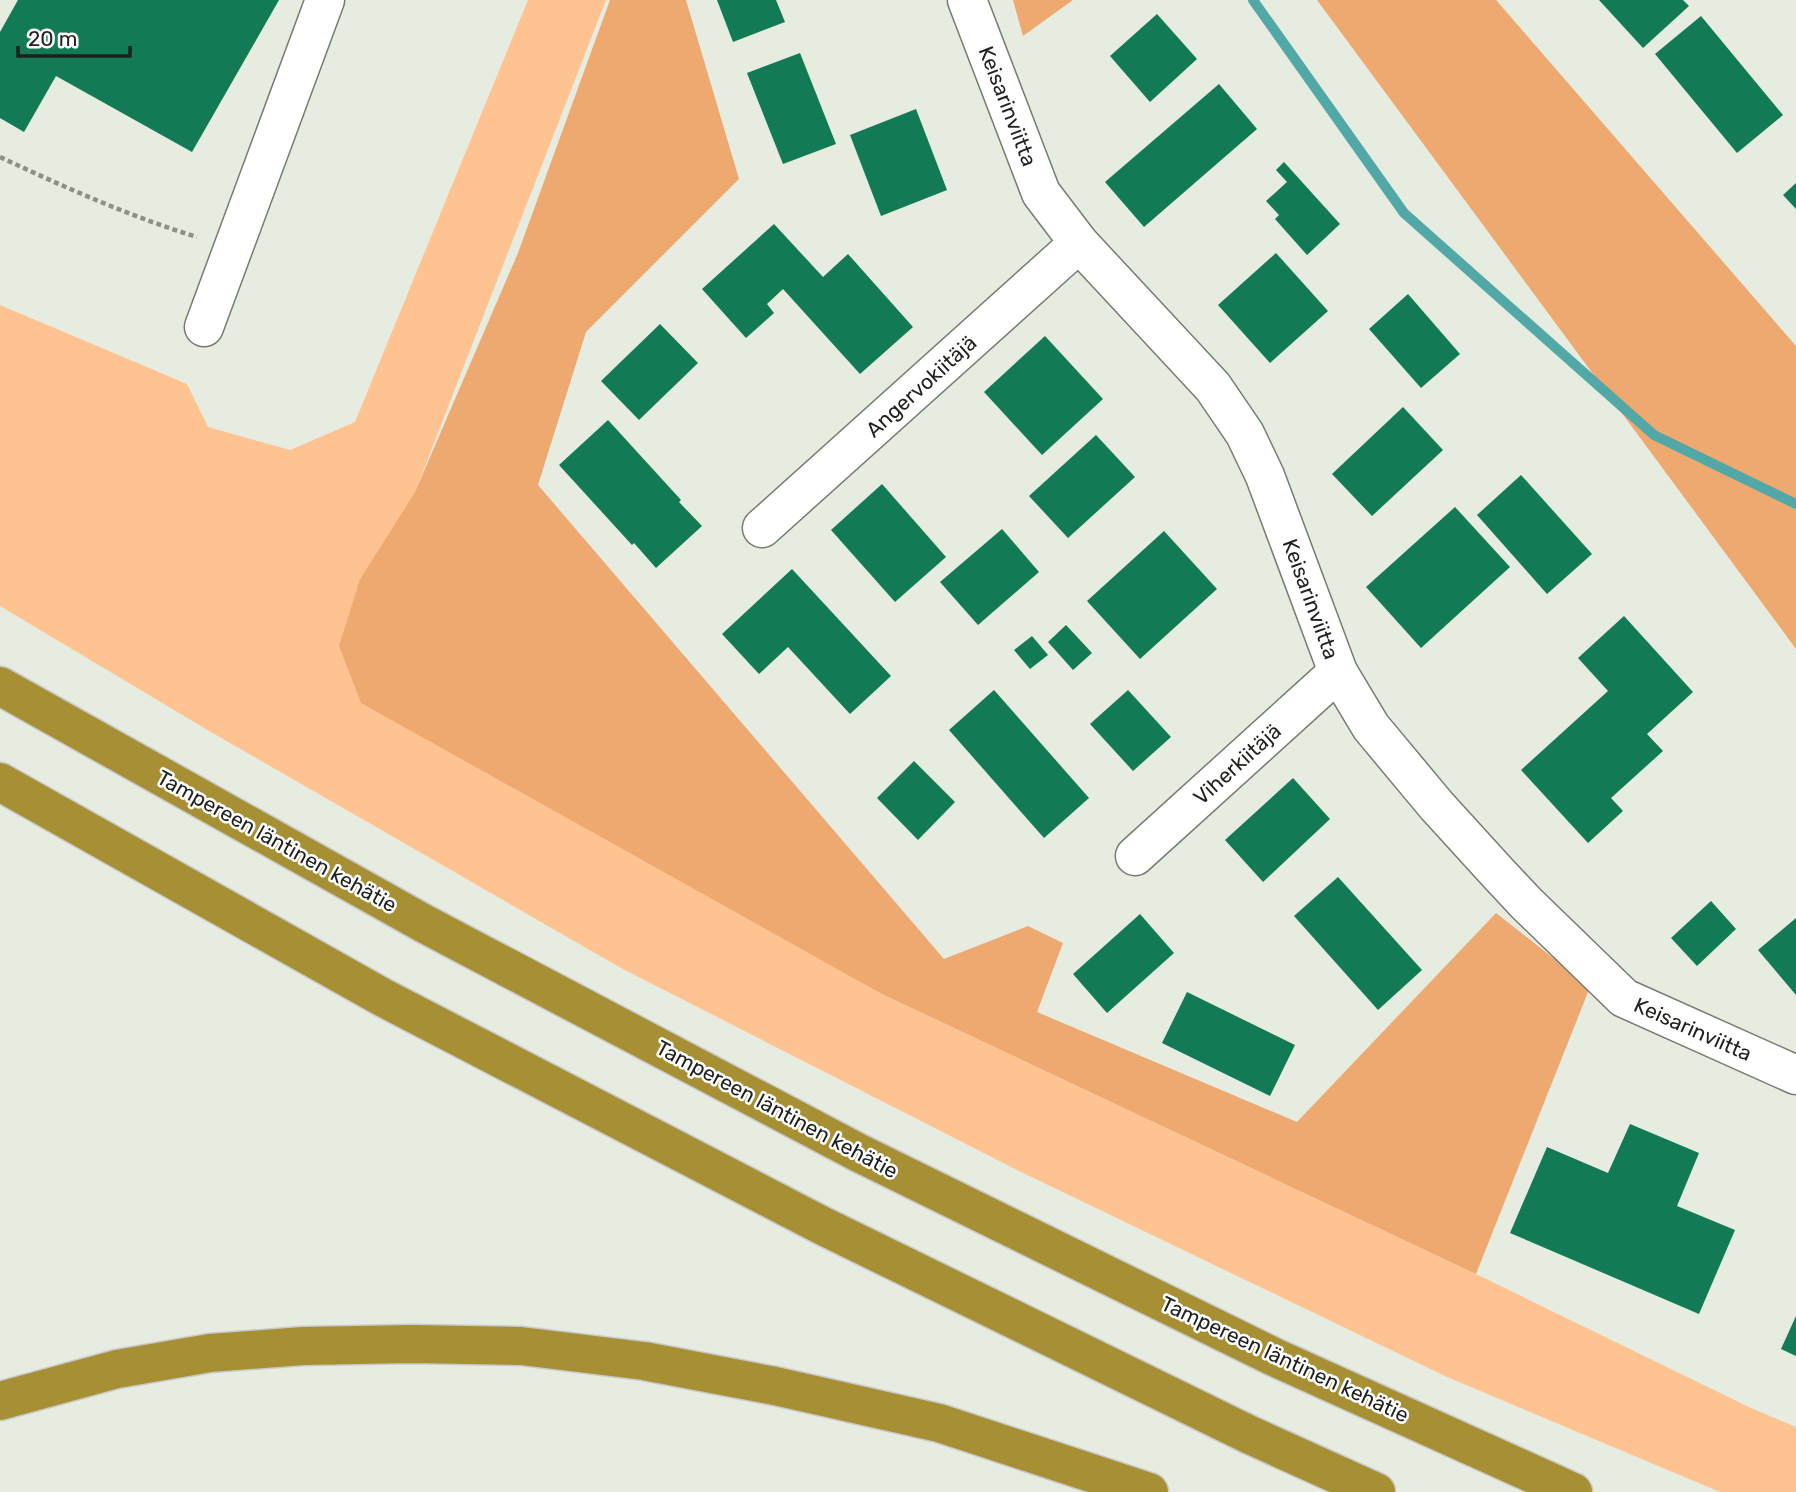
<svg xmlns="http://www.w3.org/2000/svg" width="1796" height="1492" viewBox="0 0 1796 1492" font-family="Rubik,sans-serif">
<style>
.green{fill:#ffc392}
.forest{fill:#eda970}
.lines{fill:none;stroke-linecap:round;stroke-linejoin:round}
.stream{stroke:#52a8a7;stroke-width:10}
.building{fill:#127a54}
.minor-casing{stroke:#767c70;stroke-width:41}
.highway-casing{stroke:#c9cac9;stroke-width:41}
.path{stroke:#8c9087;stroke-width:4.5;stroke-dasharray:5 3.5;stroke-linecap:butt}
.minor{stroke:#fff;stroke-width:38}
.highway{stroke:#a78f34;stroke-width:38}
.labels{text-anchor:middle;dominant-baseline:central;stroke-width:5;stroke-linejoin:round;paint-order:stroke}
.street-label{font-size:21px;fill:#1e211c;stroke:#fff}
</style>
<rect width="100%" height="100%" fill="#e6ecdf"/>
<!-- green -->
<path class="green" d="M528,0H606L415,492L360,579L882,994L1476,1274L1751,1408L1796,1427V1492H1720L1447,1377L1019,1171L621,968L204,728L0,606V305L187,384L208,427L290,450L355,422Z"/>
<!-- forest -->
<g class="forest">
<path d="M610,0H686L739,179L586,332L538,485L944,959L1028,926L1063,943L1037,1012L1297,1122L1496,913L1590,987L1476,1274L882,994L361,703L339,646L360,579L415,492L518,253Z"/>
<path d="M1013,0H1073L1023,36Z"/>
<path d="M1317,0H1496L1796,346V649Z"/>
</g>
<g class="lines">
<!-- stream -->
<path class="stream" d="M1253,0L1404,213L1654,435L1796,504"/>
</g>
<!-- building -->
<g class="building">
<path d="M18,0H279L192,152L56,76L24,132L0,118V32Z"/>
<path d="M717,0H776L785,22L733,42Z"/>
<path d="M1599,0H1683L1689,6L1643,48Z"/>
<path d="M1157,14L1197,59L1150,102L1110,56Z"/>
<path d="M1701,16L1783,115L1737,153L1655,54Z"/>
<path d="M800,53L836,144L783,164L747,73Z"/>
<path d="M1219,84L1257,129L1144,227L1105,182Z"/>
<path d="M916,109L947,190L881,216L850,135Z"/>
<path d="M1284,162L1340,224L1307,255L1275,219L1279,215L1266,201L1287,182L1276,170Z"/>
<path d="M1796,183V209L1783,195Z"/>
<path d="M774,224L823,277L848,254L913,327L860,374L783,289L767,304L774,313L746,338L702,289Z"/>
<path d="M1276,253L1328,311L1270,363L1218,305Z"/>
<path d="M1408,294L1460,354L1421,388L1369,329Z"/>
<path d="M660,324L698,363L639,420L601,381Z"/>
<path d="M1045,336L1103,399L1042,455L984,392Z"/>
<path d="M1403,407L1443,450L1372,516L1332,474Z"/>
<path d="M608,420L681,500L679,502L702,526L656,568L634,543L632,545L559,465Z"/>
<path d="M1096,435L1135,477L1068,538L1029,496Z"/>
<path d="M1521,475L1592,554L1547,594L1477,515Z"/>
<path d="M882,484L946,557L895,602L831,530Z"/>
<path d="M1455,507L1510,567L1421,648L1366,587Z"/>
<path d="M1002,529L1039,572L978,625L940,582Z"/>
<path d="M1164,531L1217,589L1140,659L1087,601Z"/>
<path d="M792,569L891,676L850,714L788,647L759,674L722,634Z"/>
<path d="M1624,616L1693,692L1647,734L1663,751L1611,798L1623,811L1588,843L1521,770L1608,691L1578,658Z"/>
<path d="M1066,625L1092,653L1073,670L1048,642Z"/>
<path d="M1032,636L1048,655L1030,669L1014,650Z"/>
<path d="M994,690L1089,798L1044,838L949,730Z"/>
<path d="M1128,690L1171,737L1133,771L1090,724Z"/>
<path d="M914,761L955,802L918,840L877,798Z"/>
<path d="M1293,778L1330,819L1263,882L1225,840Z"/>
<path d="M1338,877L1422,970L1378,1010L1294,916Z"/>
<path d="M1711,901L1736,929L1697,966L1671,938Z"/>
<path d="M1140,914L1174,953L1107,1013L1073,974Z"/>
<path d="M1796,918V995L1758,950Z"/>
<path d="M1187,992L1295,1045L1270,1096L1162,1043Z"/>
<path d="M1630,1124L1699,1153L1677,1206L1735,1230L1699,1314L1510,1233L1547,1147L1608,1173Z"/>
<path d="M1796,1316V1356L1781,1349Z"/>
</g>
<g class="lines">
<defs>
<g id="minor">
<path d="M967,0L1041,193L1079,243L1213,387L1245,434L1265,476L1338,672L1371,727L1436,805L1497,872L1526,903L1624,998L1796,1075"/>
<path d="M204,327L325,0"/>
<path d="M762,528L1079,243"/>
<path d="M1135,856L1338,672"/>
</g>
<g id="highway">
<path d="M0,686L423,923L859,1153L1274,1357L1573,1492"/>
<path d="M0,782L382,997L823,1226L1250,1435L1376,1492"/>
<path d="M0,1401L117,1369L210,1353L303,1346L412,1344L521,1346L644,1361L775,1386L939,1423L1149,1492"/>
</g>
</defs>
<!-- minor casing -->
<use href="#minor" class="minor-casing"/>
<!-- highway casing -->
<use href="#highway" class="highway-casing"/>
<!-- path -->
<path class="path" d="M0,157C64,187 129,216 197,237"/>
<!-- minor -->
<use href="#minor" class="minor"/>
<!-- highway -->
<use href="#highway" class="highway"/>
</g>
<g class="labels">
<!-- street labels -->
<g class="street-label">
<text transform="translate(1008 106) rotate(69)">Keisarinviitta</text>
<text transform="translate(921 386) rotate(-42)">Angervokiitäjä</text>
<text transform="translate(1311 599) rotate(70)">Keisarinviitta</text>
<text transform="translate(1237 764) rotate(-42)">Viherkiitäjä</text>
<text transform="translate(277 841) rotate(29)">Tampereen läntinen kehätie</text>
<text transform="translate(1693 1029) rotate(24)">Keisarinviitta</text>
<text transform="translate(777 1109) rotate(28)">Tampereen läntinen kehätie</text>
<text transform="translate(1285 1359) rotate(25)">Tampereen läntinen kehätie</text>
</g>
</g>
<!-- scale -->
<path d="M18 46v10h112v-10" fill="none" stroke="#1e211c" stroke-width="3.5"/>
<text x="28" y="46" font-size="21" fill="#1e211c" stroke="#ffffff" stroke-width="5" paint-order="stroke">20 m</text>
</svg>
